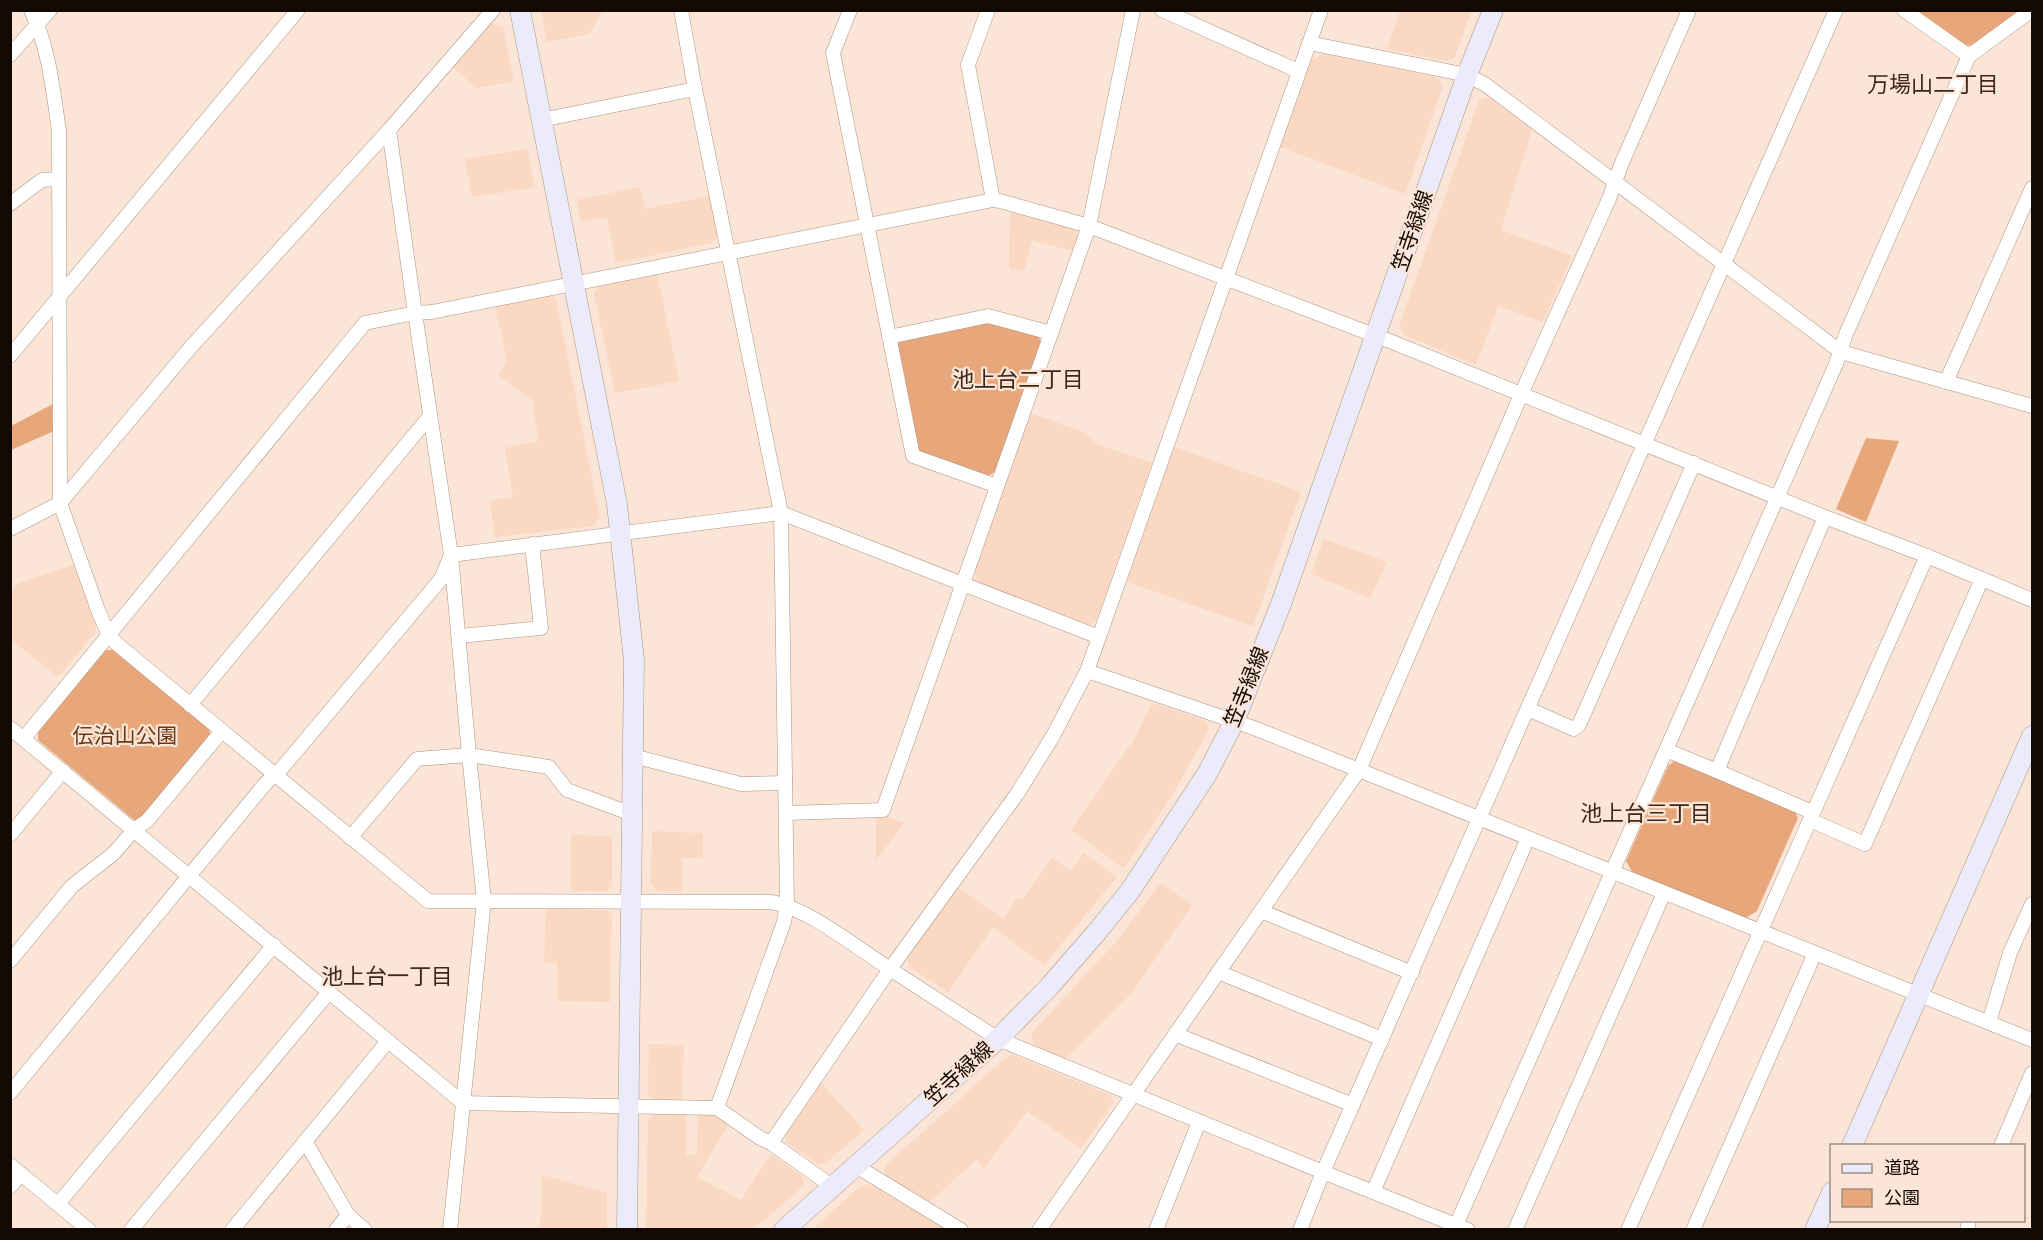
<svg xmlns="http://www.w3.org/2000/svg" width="2043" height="1240" viewBox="0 0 2043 1240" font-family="'Varela Round','Noto Sans JP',sans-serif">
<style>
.built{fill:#fad8c1}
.green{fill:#e8a77a}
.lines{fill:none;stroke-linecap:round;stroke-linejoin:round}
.street-casing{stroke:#ac9382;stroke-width:15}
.secondary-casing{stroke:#ac9382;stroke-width:21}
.street{stroke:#fff;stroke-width:14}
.secondary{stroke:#ebebfa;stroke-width:20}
.labels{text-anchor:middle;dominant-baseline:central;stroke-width:4.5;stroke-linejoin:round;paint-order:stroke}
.street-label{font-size:21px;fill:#130a05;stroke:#fbe5d6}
.park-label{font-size:21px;fill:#683914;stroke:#fbe5d6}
.neighbourhood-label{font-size:22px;fill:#3d281a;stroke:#fbe5d6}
</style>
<rect width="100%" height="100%" fill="#fbe5d6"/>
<!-- built -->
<g class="built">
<path d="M541,11V10L603,11L589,34L547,42Z"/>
<path d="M1400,11H1471L1455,57L1446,61L1387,49Z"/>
<path d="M492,23L503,27L514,81L476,88L453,67Z"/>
<path d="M1323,54L1437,77L1443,86L1405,194L1280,147L1310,61Z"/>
<path d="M1488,97L1532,130L1501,230L1572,256L1543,322L1498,306L1476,365L1404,335L1399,327L1479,101Z"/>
<path d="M527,149L535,187L472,197L465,159Z"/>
<path d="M640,187L645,209L710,196L718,236L712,243L616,263L607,217L581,222L577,200Z"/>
<path d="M1010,211L1074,229L1078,237L1073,251L1032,240L1024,271L1009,268Z"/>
<path d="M657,273L679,381L615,393L594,293L600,285Z"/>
<path d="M551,294L556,299L600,518L593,526L495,537L490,501L513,497L505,448L539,441L532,400L499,375L507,361L495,305Z"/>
<path d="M1030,413L1084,432L1094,443L1152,463L1096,621L1089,625L979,583L974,572Z"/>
<path d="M1174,447L1301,492L1253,626L1127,582Z"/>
<path d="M1324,539L1387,562L1370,598L1311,574Z"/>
<path d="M74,565L96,626L95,633L58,677L11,639V592L17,584Z"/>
<path d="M1152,703L1204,720L1209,729L1177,787L1124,868L1071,830L1135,738Z"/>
<path d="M889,817L904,823L876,860V818Z"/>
<path d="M652,831L703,833V858H682V891H657L651,884Z"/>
<path d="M571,835L612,836V885L607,891H571Z"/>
<path d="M1084,853L1117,877L1044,965L993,927L948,992L909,967L907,958L958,887L1003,919L1018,897L1022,900L1052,858L1071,871Z"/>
<path d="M1161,883L1192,905L1131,994L1065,1059L1034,1047L1031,1034L1116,942Z"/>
<path d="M546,909L607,910L612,915L610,1002L557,1001V963L544,962Z"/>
<path d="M649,1044L684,1045L682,1100L653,1099L648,1094Z"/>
<path d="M1013,1055L1110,1095L1114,1102L1081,1148L1027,1111L984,1168L977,1159L930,1202L885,1176V1166L1008,1056Z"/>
<path d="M821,1083L864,1130L826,1163L818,1164L787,1143L785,1134Z"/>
<path d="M654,1114H686V1155H697L698,1114H713L728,1125L697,1177L741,1200L771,1154L803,1177L804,1185L754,1229H646L648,1120Z"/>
<path d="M542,1175L607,1193V1229H540Z"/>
<path d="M862,1185H871L946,1229H813Z"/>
</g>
<!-- green -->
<g class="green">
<path d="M1914,11H2019L1972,45L1964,46Z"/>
<path d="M986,321L1037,333L1041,342L995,472L988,476L923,453L917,448L898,345L903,337Z"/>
<path d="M53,404L54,431L11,450V426Z"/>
<path d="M1866,438L1899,441L1866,522L1836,509Z"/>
<path d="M106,650H114L209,729L211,738L143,819L134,820L38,740V731Z"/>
<path d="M1677,759L1794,810L1798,818L1757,911L1746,918L1633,873L1626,861L1668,766Z"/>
</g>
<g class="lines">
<defs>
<g id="street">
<path d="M31,10C49,48 53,90 59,131L60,503L99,613L109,635L117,644L428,901L771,902C808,908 857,948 890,969L771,1143"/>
<path d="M850,10L833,53L913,456L997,486"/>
<path d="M988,10L968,65L993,200"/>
<path d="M1162,10L1298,71"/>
<path d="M1309,43L1467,75L1486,85L1841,352L2032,406"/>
<path d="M10,55L50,10"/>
<path d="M1969,56L2032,10"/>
<path d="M541,120L695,89"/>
<path d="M10,204L42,180L59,179"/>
<path d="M889,337L988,316L1051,333"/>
<path d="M10,356L298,10"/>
<path d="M1946,382L2032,188"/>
<path d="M10,529L60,503L190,348L389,130L493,10"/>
<path d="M460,636L541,628L532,544"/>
<path d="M1087,671L1099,637"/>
<path d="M190,705L430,416"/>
<path d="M1528,709L1574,729L1579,725L1694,463"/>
<path d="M10,728L463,1103L717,1108L784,922L787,905L781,513L695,89L681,10"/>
<path d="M24,738L365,323L415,313L389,130"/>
<path d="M1666,750L1836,364L1846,334L1969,56L1904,10"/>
<path d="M633,756L741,784L785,783"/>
<path d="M1717,771L1812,812"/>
<path d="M786,813L883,810L1089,226L1133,10"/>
<path d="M1810,820L1865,844L1982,579"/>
<path d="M10,835L63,771"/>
<path d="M350,838L417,759L469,755L549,767L567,790L632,814"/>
<path d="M1261,911L1412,973"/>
<path d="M10,961L72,886L113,854L135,829L147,821L222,731"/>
<path d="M1218,972L1382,1039"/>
<path d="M1989,1022L2010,953L2032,904"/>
<path d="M1175,1034L1353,1105"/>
<path d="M10,1093L265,784L282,768L441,579L451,555L781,513L1099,637L1321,10"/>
<path d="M717,1108L760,1138L771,1143L833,1187"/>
<path d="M305,1141L348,1215L365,1230"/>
<path d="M2001,1146L2032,1073"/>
<path d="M10,1165L89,1230"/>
<path d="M856,1166L961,1230"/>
<path d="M10,1187L21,1174"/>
<path d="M1373,1192L1528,838"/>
<path d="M58,1204L274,945"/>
<path d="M131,1230L329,992"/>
<path d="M232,1230L388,1041"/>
<path d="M336,1230L348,1215"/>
<path d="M450,1230L484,901L469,755L451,555L415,313L432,312L993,200L1000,201L1089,226L1392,342L1825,517L1927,556L2032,600"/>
<path d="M1039,1230L1359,770L1527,381L1609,199L1621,165L1689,10"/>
<path d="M1156,1230L1199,1122"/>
<path d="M1300,1230L1323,1172L998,1039L890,969L1017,794L1053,736L1087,671L1254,728L2032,1040"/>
<path d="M1454,1230L1666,750L1717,771L1825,517"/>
<path d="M1468,1230L1323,1172L1836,10"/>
<path d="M1515,1230L1664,893"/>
<path d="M1628,1230L1927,556"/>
<path d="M1693,1230L1815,953"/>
<path d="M1967,1230L1969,1220"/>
</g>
<g id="secondary">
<path d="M520,10L617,504L634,660L627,1230"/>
<path d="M1852,1146L2032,736"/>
<path d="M784,1230L998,1039L1049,987L1096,933L1130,891L1207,774L1234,722L1281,604L1467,75L1493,10"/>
<path d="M1815,1230L1832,1192"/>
</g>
</defs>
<!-- street casing -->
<use href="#street" class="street-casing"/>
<!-- secondary casing -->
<use href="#secondary" class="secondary-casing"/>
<!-- street -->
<use href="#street" class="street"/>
<!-- secondary -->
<use href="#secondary" class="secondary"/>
</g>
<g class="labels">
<!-- street labels -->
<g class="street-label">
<text transform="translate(1413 231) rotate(-71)">笠寺緑線</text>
<text transform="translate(1247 687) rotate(-68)">笠寺緑線</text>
<text transform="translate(959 1074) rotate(-42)">笠寺緑線</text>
</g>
<!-- park labels -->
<g class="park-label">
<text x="125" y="736">伝治山公園</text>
</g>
<!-- neighbourhood labels -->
<g class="neighbourhood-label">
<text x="1933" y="85">万場山二丁目</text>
<text x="1018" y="380">池上台二丁目</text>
<text x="1646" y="814">池上台三丁目</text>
<text x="387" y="977">池上台一丁目</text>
</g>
</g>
<!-- border -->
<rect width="2043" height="1240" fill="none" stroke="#130a05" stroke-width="24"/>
<!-- legend -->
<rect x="1830" y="1144" width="195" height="78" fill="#fbe5d6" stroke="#9e8d82" stroke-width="1.5"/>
<rect x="1842" y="1164" width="30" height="9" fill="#ebebfa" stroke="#9e8d82" stroke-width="1.5"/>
<text x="1884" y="1174" font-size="18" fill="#130a05">道路</text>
<rect x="1842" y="1189" width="30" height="18" fill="#e8a77a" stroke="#9e8d82" stroke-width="1.5"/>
<text x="1884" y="1204" font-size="18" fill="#130a05">公園</text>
</svg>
